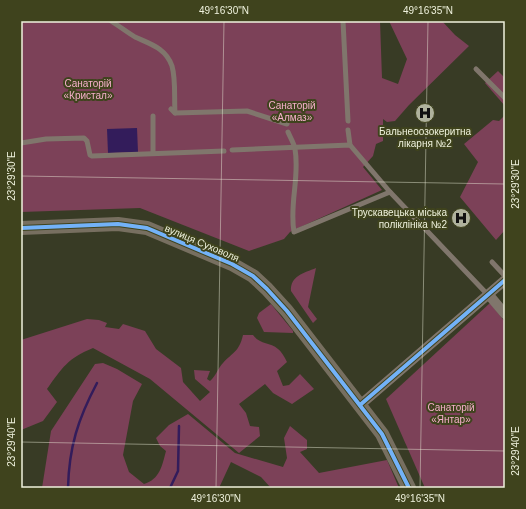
<svg xmlns="http://www.w3.org/2000/svg" width="526" height="509" viewBox="0 0 526 509" font-family="Arial,sans-serif">
<style>
.green{fill:#7c4158}
.water{fill:#331c5b}
.lines{fill:none;stroke-linecap:round;stroke-linejoin:round}
.stream{stroke:#331c5b;stroke-width:2.5}
.lane{stroke:#80766c;stroke-width:5}
.street{stroke:#80766c;stroke-width:10}
.secondary{stroke:#776f60;stroke-width:14}
.cycleway-casing{stroke:#3f431d;stroke-width:6}
.cycleway{stroke:#73b2f8;stroke-width:4}
.ticks{fill:none;stroke:#eff2dd;stroke-width:1;stroke-opacity:0.45}
.labels{text-anchor:middle;dominant-baseline:central;stroke-width:4;stroke-linejoin:round;paint-order:stroke}
.park-label{font-size:10px;fill:#f6b0cb;stroke:#3f431d}
.poi-label{font-size:10px;fill:#eff2dd;stroke:#3f431d}
.street-label{font-size:10px;fill:#eff2dd;stroke:#3f431d}
.neatline{fill:none;stroke:#eff2dd;stroke-width:1.5}
.ticks-label{font-size:10px;text-anchor:middle;fill:#eff2dd}
</style>
<rect width="100%" height="100%" fill="#383b25"/>
<!-- green -->
<g class="green">
<path d="M21,21H380L382,78L398,84L407,59L389,21H442L455,35L469,46L409,105L395,121L387,122L383,119V141L376,144L373,156L363,167L382,190L296,229L290,232L284,239L249,251L140,208L21,212Z"/>
<path d="M498,71L505,78V106L485,83Z"/>
<path d="M505,115V230L496,240L460,197L478,162L464,144L493,120L499,121Z"/>
<path d="M316,268L308,307L317,319L313,323L291,291C290,276 304,273 316,268Z"/>
<path d="M490,303L505,322V488H425L386,399Z"/>
<path d="M271,304L293,331V333L264,332L257,318L259,313Z"/>
<path d="M87,319L99,320L107,323L105,327L119,329L123,324L145,331L156,349L181,368L183,382L200,401L210,392L195,379L194,370L210,371L207,379L210,381C216,376 218,368 223,363C233,352 239,352 243,335H253C260,345 270,342 278,349C282,352 285,358 287,362L277,371L283,386L289,385L300,374L314,389L292,404L273,393L265,384L239,404L246,413L250,426L259,427L260,436L239,453L150,379L93,348C68,358 62,368 47,389L57,402L43,421L21,430V340Z"/>
<path d="M103,363L117,369L142,384L133,401L123,455L129,472L144,484C160,479 162,466 166,451L160,446L156,438L169,425L188,414L235,453L283,467L287,458L284,438L290,426L307,440V449L300,452L319,473L387,460L399,488H271L261,477L231,462L219,488H42L51,431L95,364Z"/>
</g>
<!-- water -->
<path class="water" d="M137,128L138,152L108,153L107,129Z"/>
<g class="lines">
<!-- stream -->
<g class="stream">
<path d="M68,488C69,447 78,419 97,383"/>
<path d="M170,488L178,471L179,426"/>
</g>
<!-- lane -->
<g class="lane">
<path d="M111,21C119,26 127,32 135,37C150,44 166,48 172,66C176,80 174,98 175,113"/>
<path d="M343,21L348,121"/>
<path d="M476,69L505,98"/>
<path d="M171,109L175,113L247,111L287,124"/>
<path d="M153,116V153"/>
<path d="M348,130L350,145"/>
<path d="M288,132C290,137 294,143 295,149C300,177 289,204 294,232L390,192L488,295"/>
<path d="M21,143L46,139L84,138L87,141L90,155L92,156L224,151"/>
<path d="M232,150L350,145L390,192"/>
<path d="M492,262L505,276"/>
</g>
<!-- street -->
<g class="street">
<path d="M489,295L505,314"/>
<path d="M360,405L505,280"/>
</g>
<!-- secondary -->
<path class="secondary" d="M21,228L118,224L147,228L232,264L253,276L267,289L287,311L382,434L409,488"/>
<defs>
<g id="cycleway">
<path d="M21,228L118,224L147,228L232,264L253,276L267,289L287,311L382,434L409,488"/>
<path d="M360,405L505,280"/>
</g>
</defs>
<!-- cycleway casing -->
<use href="#cycleway" class="cycleway-casing"/>
<!-- cycleway -->
<use href="#cycleway" class="cycleway"/>
</g>
<!-- ticks -->
<path class="ticks" d="M21,176L505,184M21,442L505,451M216,488L224,21M420,488L428,21"/>
<!-- icons -->
<defs>
<symbol id="hospital-disc" viewBox="-11 -11 22 22"><circle r="9.5" fill="#afb29d" stroke="#3f431d"/><path d="M-5-5h3v3.5h4V-5h3V5h-3V1.5h-4V5h-3Z" fill="#111"/></symbol>
</defs>
<g fill-rule="evenodd">
<use href="#hospital-disc" x="414" y="102" width="22" height="22"/>
<use href="#hospital-disc" x="450" y="207" width="22" height="22"/>
</g>
<g class="labels">
<!-- park labels -->
<g class="park-label">
<text x="88" y="83">Санаторій<tspan x="88" dy="12">«Кристал»</tspan></text>
<text x="292" y="105">Санаторій<tspan x="292" dy="12">«Алмаз»</tspan></text>
<text x="451" y="407">Санаторій<tspan x="451" dy="12">«Янтар»</tspan></text>
</g>
<!-- poi labels -->
<g class="poi-label">
<text x="425" y="131">Бальнеоозокеритна<tspan x="425" dy="12">лікарня №2</tspan></text>
<text x="447" y="212" text-anchor="end">Трускавецька міська<tspan x="447" dy="12">поліклініка №2</tspan></text>
</g>
<!-- street labels -->
<g class="street-label">
<text transform="translate(202 243) rotate(23)">вулиця Суховоля</text>
</g>
</g>
<!-- border -->
<rect width="526" height="509" fill="none" stroke="#3f431d" stroke-width="44"/>
<rect x="22" y="22" width="482" height="465" class="neatline"/>
<g class="ticks-label">
<text x="224" y="14">49°16'30"N</text>
<text x="428" y="14">49°16'35"N</text>
<text transform="translate(11 176) rotate(-90)" y="4">23°29'30"E</text>
<text transform="translate(515 184) rotate(-90)" y="4">23°29'30"E</text>
<text transform="translate(11 442) rotate(-90)" y="4">23°29'40"E</text>
<text transform="translate(515 451) rotate(-90)" y="4">23°29'40"E</text>
<text x="216" y="502">49°16'30"N</text>
<text x="420" y="502">49°16'35"N</text>
</g>
</svg>
